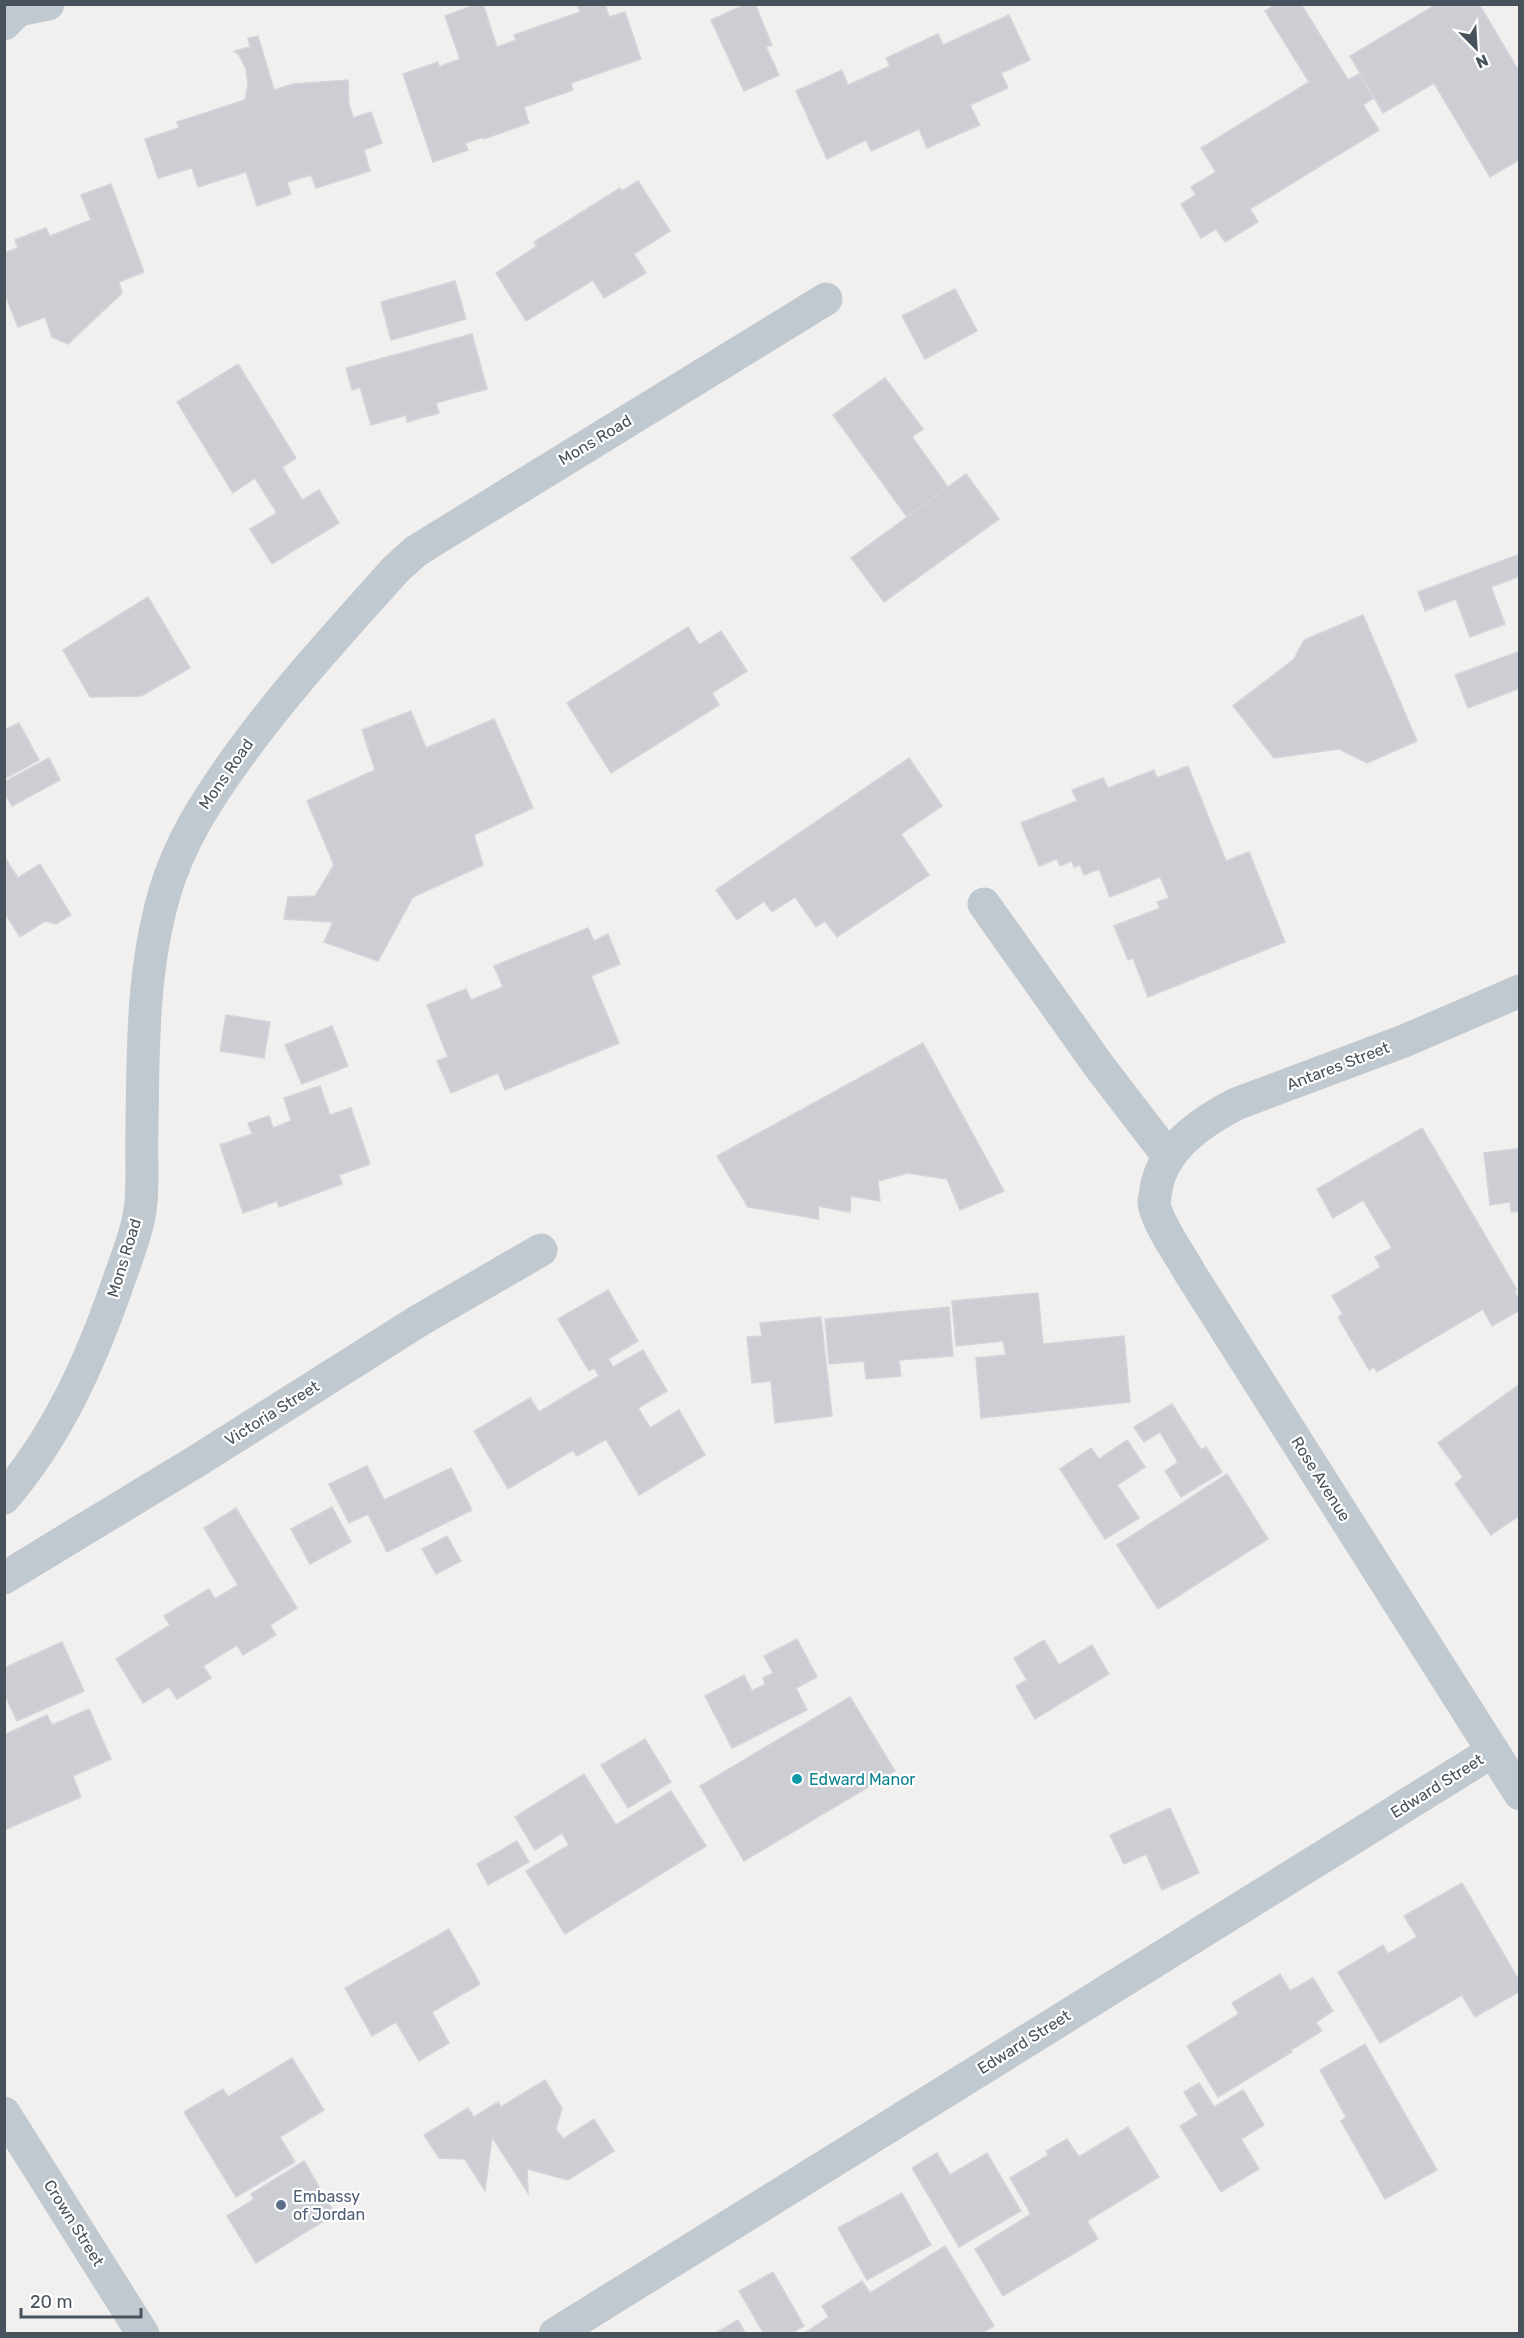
<svg xmlns="http://www.w3.org/2000/svg" width="1524" height="2338" viewBox="0 0 1524 2338" font-family="Rubik,sans-serif">
<style>
.building{fill:#ccced4;stroke:#d3d5da;stroke-width:1.5}
.lines{fill:none;stroke-linecap:round;stroke-linejoin:round}
.street{stroke:#c0c9d0;stroke-width:33}
.culture-dot{fill:#0f9aa8;stroke:#fff;stroke-width:2}
.service-dot{fill:#5c6f8a;stroke:#fff;stroke-width:2}
.labels{text-anchor:middle;dominant-baseline:central;stroke-width:4.5;stroke-linejoin:round;paint-order:stroke}
.street-label{font-size:16px;fill:#48525c;stroke:#fff}
.culture-label{font-size:16px;fill:#0d838f;stroke:#fff;text-anchor:start}
.service-label{font-size:16px;fill:#4e5e75;stroke:#fff;text-anchor:start}
</style>
<rect width="100%" height="100%" fill="#f2efef"/>
<!-- building -->
<g class="building">
<path d="M477,4H483L497,47L516,40L514,35L580,12L577,4H605L609,17L625,12L641,59L571,83L573,90L524,107L529,123L484,139V137L465,143L468,150L433,162L403,74L438,62L439,67L460,59L445,16Z"/>
<path d="M746,4H755L772,45L766,47L779,75L744,91L711,20Z"/>
<path d="M1276,4H1301L1348,80L1359,74L1374,98L1363,105L1379,130L1250,209L1258,222L1225,242L1216,229L1201,238L1181,204L1196,195L1191,187L1216,172L1201,148L1309,82L1265,11Z"/>
<path d="M1437,4H1479L1520,73V159L1490,177L1434,83L1383,113L1350,56Z"/>
<path d="M1009,15L1030,60L1001,73L1008,88L970,105L980,125L927,148L919,129L871,151L866,140L827,159L796,91L842,70L848,85L890,66L886,58L938,34L943,45Z"/>
<path d="M258,36L274,90L293,84L348,80L349,104L353,118L371,112L382,143L364,150L370,171L316,188L311,175L287,182L291,194L257,206L246,172L198,187L192,168L158,178L145,139L179,128L177,122L245,100L248,85L246,69L239,55L234,51L250,47L248,38Z"/>
<path d="M638,181L670,231L634,254L646,273L604,298L593,280L526,321L496,273L537,246L534,242L620,188L622,191Z"/>
<path d="M111,184L144,272L119,282L122,293L68,344L52,337L45,317L18,327L4,292V253L18,248L15,240L46,228L50,236L91,220L81,195Z"/>
<path d="M455,281L466,319L391,340L381,302Z"/>
<path d="M955,289L977,331L925,359L902,316Z"/>
<path d="M472,334L487,389L436,403L439,413L407,422L406,415L371,425L360,387L352,390L346,368Z"/>
<path d="M238,364L296,458L282,467L302,500L319,490L339,523L272,564L250,529L277,513L255,478L233,493L177,402Z"/>
<path d="M885,378L923,429L912,437L948,487L907,517L833,415Z"/>
<path d="M966,474L999,519L884,602L851,558Z"/>
<path d="M1520,554V576L1491,587L1505,624L1470,637L1456,599L1425,611L1418,592Z"/>
<path d="M148,597L190,668L141,696L90,697L63,650Z"/>
<path d="M1363,615L1417,741L1367,763L1339,749L1274,758L1233,706L1294,659L1304,640Z"/>
<path d="M688,627L699,645L721,631L747,671L712,693L719,705L611,773L567,703Z"/>
<path d="M1520,651V688L1468,708L1455,675Z"/>
<path d="M411,711L426,748L494,719L533,808L474,835L483,865L413,897L378,961L324,942L333,922L284,919L288,897L315,896L334,865L307,801L375,770L362,730Z"/>
<path d="M19,723L39,760L4,779V730Z"/>
<path d="M49,758L60,780L12,806L4,792V782Z"/>
<path d="M909,758L942,806L901,834L929,875L837,937L825,921L816,927L795,897L772,912L764,901L737,920L716,890Z"/>
<path d="M1188,766L1226,861L1249,852L1285,942L1148,997L1133,958L1128,960L1114,926L1160,908L1157,902L1169,898L1160,877L1110,897L1099,869L1084,875L1080,865L1074,867L1072,861L1060,866L1057,859L1039,866L1021,823L1077,801L1072,790L1103,778L1108,788L1154,770L1157,778Z"/>
<path d="M4,856L18,878L40,864L71,915L56,924L45,921L20,937L4,912Z"/>
<path d="M588,928L594,941L608,934L620,964L591,976L619,1043L505,1090L498,1073L451,1093L437,1061L448,1057L427,1005L466,989L471,1000L503,987L494,966Z"/>
<path d="M226,1015L270,1022L264,1058L220,1051Z"/>
<path d="M332,1026L348,1066L302,1084L285,1045Z"/>
<path d="M923,1043L1004,1191L960,1210L947,1179L908,1173L878,1181L880,1201L851,1196L850,1212L818,1206L819,1219L748,1207L717,1156Z"/>
<path d="M320,1086L330,1115L351,1108L370,1164L339,1175L342,1184L279,1207L277,1201L243,1213L220,1145L252,1134L248,1123L269,1116L273,1128L291,1121L284,1098Z"/>
<path d="M1422,1128L1517,1290L1514,1291L1520,1301V1310L1492,1326L1483,1309L1377,1372L1374,1367L1369,1370L1338,1317L1343,1314L1332,1296L1381,1267L1375,1257L1392,1248L1363,1200L1333,1218L1317,1189Z"/>
<path d="M1520,1148V1211L1511,1212L1510,1202L1490,1205L1484,1153Z"/>
<path d="M608,1290L638,1341L608,1359L613,1367L643,1350L667,1391L638,1408L650,1428L679,1410L705,1455L639,1495L606,1439L577,1456L573,1450L508,1489L474,1431L530,1398L539,1412L599,1376L594,1368L589,1371L558,1319Z"/>
<path d="M1038,1293L1043,1344L1124,1336L1130,1402L981,1418L976,1358L1006,1355L1003,1341L956,1346L952,1301Z"/>
<path d="M949,1307L953,1356L899,1360L901,1376L866,1379L864,1361L829,1364L825,1319Z"/>
<path d="M821,1317L832,1416L775,1423L771,1381L752,1383L747,1337L762,1336L760,1323Z"/>
<path d="M1520,1384V1515L1491,1535L1455,1484L1463,1477L1438,1443Z"/>
<path d="M1172,1404L1201,1450L1206,1447L1222,1472L1181,1497L1165,1471L1178,1462L1160,1432L1144,1442L1134,1427Z"/>
<path d="M1127,1440L1145,1467L1117,1485L1139,1518L1105,1539L1060,1469L1091,1448L1099,1459Z"/>
<path d="M367,1466L384,1500L451,1468L472,1510L387,1552L368,1514L349,1523L329,1484Z"/>
<path d="M1227,1474L1268,1539L1158,1609L1117,1545Z"/>
<path d="M332,1507L351,1542L310,1564L291,1529Z"/>
<path d="M236,1508L297,1608L270,1625L276,1635L243,1655L237,1645L203,1666L211,1678L177,1699L169,1687L143,1703L116,1659L170,1625L164,1616L209,1589L215,1599L238,1585L204,1528Z"/>
<path d="M447,1536L461,1561L436,1574L422,1549Z"/>
<path d="M797,1639L817,1677L796,1688L807,1710L732,1748L705,1696L744,1675L752,1691L765,1684L763,1678L773,1673L764,1656Z"/>
<path d="M1044,1640L1059,1665L1092,1645L1109,1674L1035,1719L1016,1686L1027,1680L1014,1658Z"/>
<path d="M62,1642L84,1691L17,1721L4,1693V1668Z"/>
<path d="M850,1697L895,1771L744,1861L700,1786Z"/>
<path d="M89,1709L111,1759L73,1776L81,1797L4,1830V1735L47,1715L52,1725Z"/>
<path d="M645,1739L671,1782L628,1808L601,1765Z"/>
<path d="M584,1774L616,1825L671,1791L706,1846L565,1934L526,1871L569,1845L562,1833L535,1850L515,1817Z"/>
<path d="M1170,1808L1199,1873L1162,1890L1146,1854L1124,1864L1110,1835Z"/>
<path d="M517,1841L529,1862L488,1885L477,1864Z"/>
<path d="M1462,1883L1520,1982V1991L1475,2017L1462,1995L1380,2043L1338,1972L1383,1945L1388,1954L1417,1937L1404,1916Z"/>
<path d="M449,1929L480,1984L432,2012L449,2043L419,2061L396,2022L372,2036L345,1988Z"/>
<path d="M1280,1974L1290,1991L1313,1978L1333,2011L1316,2022L1322,2031L1291,2050L1292,2052L1218,2097L1187,2046L1239,2014L1232,2003Z"/>
<path d="M1365,2044L1437,2170L1385,2199L1341,2121L1346,2117L1320,2070Z"/>
<path d="M292,2058L324,2110L280,2137L295,2162L236,2197L184,2112L223,2089L228,2097Z"/>
<path d="M545,2080L562,2108L556,2129L563,2139L594,2119L614,2151L568,2180L527,2169L528,2193L492,2137L485,2191L465,2159L439,2158L424,2135L468,2108L474,2117L498,2102L501,2107Z"/>
<path d="M1199,2083L1214,2107L1243,2090L1264,2125L1241,2139L1259,2169L1221,2192L1180,2126L1198,2115L1184,2092Z"/>
<path d="M1128,2127L1159,2177L1087,2221L1098,2239L1003,2296L975,2249L1031,2214L1010,2178L1048,2155L1046,2151L1067,2139L1079,2157Z"/>
<path d="M937,2153L950,2175L987,2153L1021,2211L959,2247L912,2168Z"/>
<path d="M304,2161L335,2214L256,2263L227,2216L254,2199L251,2194Z"/>
<path d="M902,2193L931,2245L867,2280L838,2228Z"/>
<path d="M945,2246L994,2326L981,2334H803L829,2317L822,2306L862,2281L870,2293Z"/>
<path d="M773,2272L804,2326L790,2334H764L739,2291Z"/>
<path d="M738,2320L746,2334H714Z"/>
</g>
<g class="lines">
<!-- street -->
<g class="street">
<path d="M4,24L18,10L48,4"/>
<path d="M984,904L1099,1066L1168,1156"/>
<path d="M1520,991L1404,1041L1236,1104C1201,1122 1163,1148 1156,1189C1156,1193 1154,1199 1154,1203C1157,1224 1180,1254 1190,1273L1520,1794"/>
<path d="M4,1498C59,1434 93,1356 120,1277C128,1254 139,1227 141,1202C143,1178 141,1153 142,1129C143,1050 142,972 164,895C179,843 206,801 237,758C285,691 341,631 395,570L416,551L826,299"/>
<path d="M4,1578L200,1459L420,1320L541,1250"/>
<path d="M4,2113L143,2334"/>
<path d="M555,2334L1493,1751"/>
</g>
</g>
<!-- markers -->
<circle class="culture-dot" cx="797" cy="1779" r="6"/>
<circle class="service-dot" cx="281" cy="2205" r="6"/>
<g class="labels">
<!-- street labels -->
<g class="street-label">
<text transform="translate(595 440) rotate(-31)">Mons Road</text>
<text transform="translate(226 774) rotate(-55)">Mons Road</text>
<text transform="translate(1338 1066) rotate(-21)">Antares Street</text>
<text transform="translate(124 1258) rotate(-73)">Mons Road</text>
<text transform="translate(272 1413) rotate(-32)">Victoria Street</text>
<text transform="translate(1321 1479) rotate(58)">Rose Avenue</text>
<text transform="translate(1437 1786) rotate(-32)">Edward Street</text>
<text transform="translate(1024 2042) rotate(-32)">Edward Street</text>
<text transform="translate(74 2223) rotate(58)">Crown Street</text>
</g>
<!-- culture labels -->
<g class="culture-label">
<text x="809" y="1779">Edward Manor</text>
</g>
<!-- service labels -->
<g class="service-label">
<text x="293" y="2196">Embassy<tspan x="293" dy="18">of Jordan</tspan></text>
</g>
</g>
<!-- border -->
<rect width="1524" height="2338" fill="none" stroke="#48525c" stroke-width="12"/>
<!-- north arrow -->
<g transform="translate(1476 48) rotate(156)" stroke="#ffffff" stroke-width="4.5" paint-order="stroke">
<path d="M0-4.5L10 22L0 15L-10 22Z" fill="#48525c"/>
<text y="-9" font-size="16" font-weight="bold" text-anchor="middle" fill="#48525c">N</text>
</g>
<!-- scale -->
<path d="M21 2308v9h120v-9" fill="none" stroke="#48525c" stroke-width="3"/>
<text x="30" y="2308" font-size="18" fill="#48525c" stroke="#ffffff" stroke-width="4.5" paint-order="stroke">20 m</text>
</svg>
